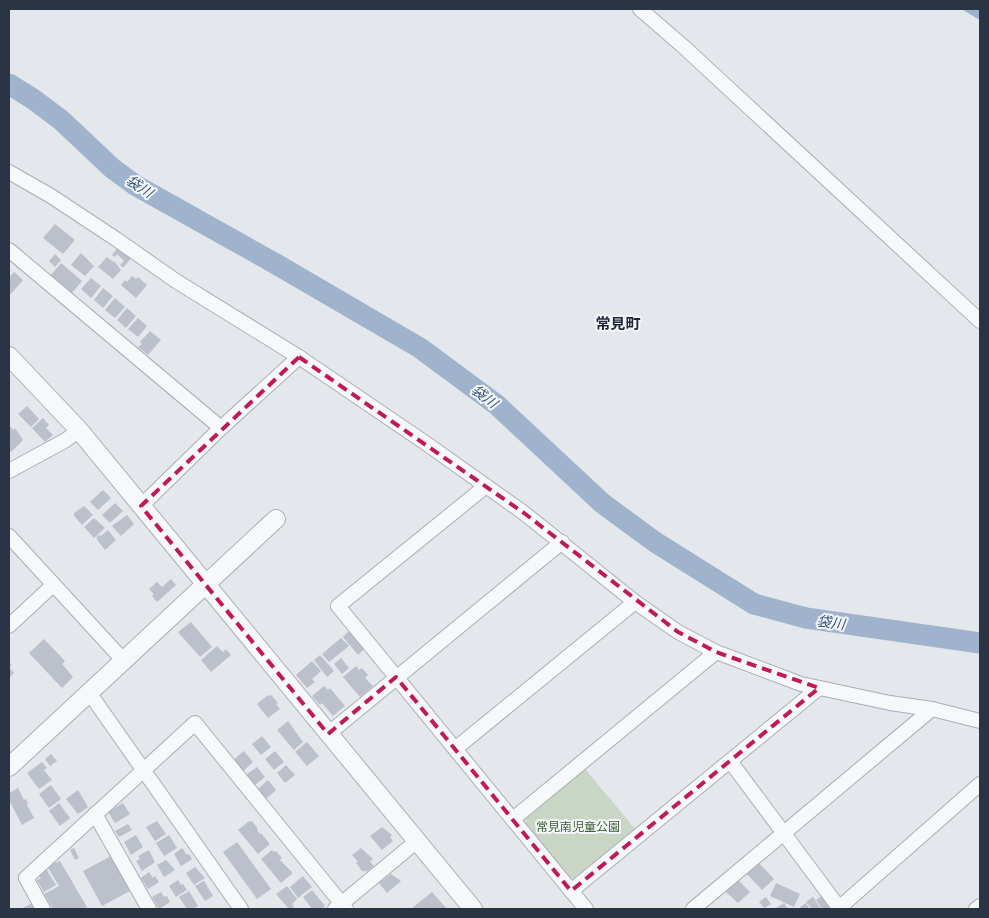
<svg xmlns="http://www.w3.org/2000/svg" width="989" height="918" viewBox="0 0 989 918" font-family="Manrope,'Noto Sans JP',sans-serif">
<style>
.green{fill:#c9d6c5}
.water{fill:#9fb4cc}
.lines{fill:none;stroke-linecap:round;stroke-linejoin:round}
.river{stroke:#9fb4cc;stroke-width:21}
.building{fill:#bbc0ca}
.minor-casing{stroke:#a9aeb7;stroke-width:16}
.tertiary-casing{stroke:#a9aeb7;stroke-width:20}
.minor{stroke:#f7f8fa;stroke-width:14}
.tertiary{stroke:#f7f8fa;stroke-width:18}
.marked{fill:none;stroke:#c2185b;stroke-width:4;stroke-dasharray:10 6;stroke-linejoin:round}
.labels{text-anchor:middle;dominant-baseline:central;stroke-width:4;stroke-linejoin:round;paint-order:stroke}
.park-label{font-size:12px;fill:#3f6138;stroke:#f4f6f9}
.water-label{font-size:14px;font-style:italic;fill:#34527a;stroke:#f4f6f9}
.quarter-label{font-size:15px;font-weight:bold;fill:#1d2536;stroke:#f4f6f9}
</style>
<rect width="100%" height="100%" fill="#e4e7ec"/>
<!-- green -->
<path class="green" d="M584,768L636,830L578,878H567L526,828V816Z"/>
<!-- water -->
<path class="water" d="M961,9H980V20Z"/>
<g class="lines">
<!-- river -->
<path class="river" d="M9,84L33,99L61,120L112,168L135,185L276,264L420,348L497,405L602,503L655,542L754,604L806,618L980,643"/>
</g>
<!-- building -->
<g class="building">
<path d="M55,224L75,240L63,254L43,238Z"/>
<path d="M119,246L132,257L123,268L120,265L124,261L117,254L115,257L112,255Z"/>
<path d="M81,253L94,266L85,276L71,265Z"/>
<path d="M55,254L61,260L55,267L49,261Z"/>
<path d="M107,257L113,262L114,261L121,270L113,279L98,267Z"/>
<path d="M61,263L82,281L72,293L51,275Z"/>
<path d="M14,272L23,280L11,294L9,292V278Z"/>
<path d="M132,276L136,279L138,277L147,285L136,298L121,285L125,280L127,282Z"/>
<path d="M91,278L101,286L91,298L81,289Z"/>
<path d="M103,288L113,296L103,308L94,300Z"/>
<path d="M115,298L125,307L115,318L105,310Z"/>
<path d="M127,308L136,316L126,328L117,320Z"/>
<path d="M138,318L147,326L138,337L128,329Z"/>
<path d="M150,331L161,340L148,355L138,347L142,344L140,342Z"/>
<path d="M27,406L39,419L31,427L18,414Z"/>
<path d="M43,418L49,425L46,428L53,435L45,442L32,428Z"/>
<path d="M9,425L13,430L15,428L23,440L11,452L9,449Z"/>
<path d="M103,490L111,498L98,510L90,502Z"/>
<path d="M115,503L123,511L110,523L102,515Z"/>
<path d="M84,506L93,515L82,525L74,516V513Z"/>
<path d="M127,515L134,524L121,536L112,526Z"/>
<path d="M94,518L105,528L94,538L84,527Z"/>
<path d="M108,530L116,540L105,550L97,540L98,539L96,538L99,535L101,536Z"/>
<path d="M171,579L176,585L157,602L152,596L154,594L149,589L157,582L162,587Z"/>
<path d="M191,622L212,647L200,657L178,632Z"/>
<path d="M349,631L364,649L358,655L343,637Z"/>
<path d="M341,638L349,646L329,662L322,654Z"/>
<path d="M44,639L65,661L62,664L73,677L62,688L29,653Z"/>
<path d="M217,646L223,652L226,649L231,655L211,672L201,660Z"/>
<path d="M320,655L334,671L327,677L314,660Z"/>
<path d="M341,658L349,668L342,674L334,664Z"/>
<path d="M312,661L321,671L312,679L315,682L307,688L296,675Z"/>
<path d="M9,662L12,665L9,667L14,673L9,678Z"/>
<path d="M356,666L359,670L362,668L368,675L365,678L373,686L360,697L343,677Z"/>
<path d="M324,686L328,690L330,688L345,706L333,716L322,703L320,705L312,696Z"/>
<path d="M268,695L269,696L271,695L278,703L276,704L280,709L268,718L257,704Z"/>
<path d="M288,721L303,742L294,750L277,730Z"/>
<path d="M262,736L271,747L261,755L252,744Z"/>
<path d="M307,742L319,756L307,766L295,752Z"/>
<path d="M244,751L253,762L243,771L233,760Z"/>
<path d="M275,751L284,762L274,770L265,759Z"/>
<path d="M51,754L57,761L50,766L45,759Z"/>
<path d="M42,762L47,768L44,770L52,780L39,789L27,773Z"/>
<path d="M286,765L295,775L285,783L277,773Z"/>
<path d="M257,767L265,777L255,785L246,775Z"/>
<path d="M268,780L276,790L266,799L258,789Z"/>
<path d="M51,785L61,799L49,808L39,794Z"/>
<path d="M18,788L24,800L26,799L28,804L27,805L34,818L22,825L9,800V793Z"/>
<path d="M78,790L88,807L78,814L66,799Z"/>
<path d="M59,803L70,818L60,826L49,811Z"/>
<path d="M123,803L130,814L115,823L108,812Z"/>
<path d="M157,821L166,834L155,841L146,827Z"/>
<path d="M249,821L250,822L252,821L258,829L257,830L260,834L261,833L269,843V845L258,854L238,830Z"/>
<path d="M128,824L132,830L119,837L115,831Z"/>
<path d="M382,827L392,835L390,837L393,841L382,850L370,836Z"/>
<path d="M136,835L143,847L131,855L124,842Z"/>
<path d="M169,835L177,848L164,856L156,843Z"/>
<path d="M237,842L271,889L257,899L223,852Z"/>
<path d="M74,848L79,858L75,860L70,850Z"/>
<path d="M182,848L187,855L189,854L192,859L181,866L174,854Z"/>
<path d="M361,848L373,859L370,862L374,866L366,872L365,870L363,872L356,863L358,862L352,855Z"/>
<path d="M149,850L155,862L142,871L136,861L140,859L138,856Z"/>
<path d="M272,850L274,852L276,851L282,858L280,860L292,872V874L281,883L261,859Z"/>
<path d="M111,856L130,891L102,906L83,871Z"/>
<path d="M166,860L175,870L164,877L157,865Z"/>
<path d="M60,861L87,907L84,909H53L44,894L59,886L47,866Z"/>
<path d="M758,862L774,879L762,890L746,873Z"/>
<path d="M195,867L205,878L194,885L186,873Z"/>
<path d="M46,869L56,885L44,892L37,880L41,878L38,874Z"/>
<path d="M149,872L153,878L155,876L159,882L148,889L141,878Z"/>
<path d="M391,874L401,881L387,893L379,883Z"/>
<path d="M303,876L312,887L298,898L290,887Z"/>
<path d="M178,880L181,885L183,884L187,890L176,897L169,886Z"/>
<path d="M738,880L750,892L738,903L726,892Z"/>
<path d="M204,881L213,896L205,901L195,886Z"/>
<path d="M776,883L800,894L794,907L770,896Z"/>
<path d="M287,886L297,899L292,904L294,907L291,909H289L276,894Z"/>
<path d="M312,890L325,906L322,909H312L303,897Z"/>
<path d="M189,891L198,906L192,909H187L179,897Z"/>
<path d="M161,892L164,897L167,896L170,902L159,909L152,897Z"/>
<path d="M432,892L447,909H411Z"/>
<path d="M823,895L832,907L829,909H822L816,900Z"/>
<path d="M766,897L771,904L764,908L759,902Z"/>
<path d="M813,897L821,909H812L806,902Z"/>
<path d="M32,903L36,909H21Z"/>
<path d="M784,903L788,909H777L776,908Z"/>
<path d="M806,903L810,909H801L800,907Z"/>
</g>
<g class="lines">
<defs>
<g id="minor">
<path d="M640,9L685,48L980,321"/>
<path d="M9,172L51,196L116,239L176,281L299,357L427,444L524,513L635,602L678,632L716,652L801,684L890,703L932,709L980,721"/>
<path d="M9,250L221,428"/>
<path d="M9,471L66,440L79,430"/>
<path d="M486,486L338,606L586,909"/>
<path d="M141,506L221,428L299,357"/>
<path d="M9,536L123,660"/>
<path d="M9,626L53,585"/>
<path d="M88,691L241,909"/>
<path d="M328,734L562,542"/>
<path d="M455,749L635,602"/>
<path d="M730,761L840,909"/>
<path d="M95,814L149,909"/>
<path d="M513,819L716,652"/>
<path d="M571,891L819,688"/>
<path d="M839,908L980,784"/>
<path d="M43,909L26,878L195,723L346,909"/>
<path d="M335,909L417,841"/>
<path d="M693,909L932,709"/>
<path d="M976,909L980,906"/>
</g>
<g id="tertiary">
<path d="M9,356L79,430L473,909"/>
<path d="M9,767L276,519"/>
</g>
</defs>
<!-- minor casing -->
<use href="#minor" class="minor-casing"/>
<!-- tertiary casing -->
<use href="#tertiary" class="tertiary-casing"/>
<!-- minor -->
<use href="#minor" class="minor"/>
<!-- tertiary -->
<use href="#tertiary" class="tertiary"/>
</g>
<!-- marked area -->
<path class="marked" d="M299,357L524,513L678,632L716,652L819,688L571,891L396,677L328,734L141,506Z"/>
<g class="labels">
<!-- park labels -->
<g class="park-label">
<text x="578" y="826">常見南児童公園</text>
</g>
<!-- water labels -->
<g class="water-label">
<text transform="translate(140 186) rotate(34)">袋川</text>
<text transform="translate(485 396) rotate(38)">袋川</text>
<text transform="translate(831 622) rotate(8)">袋川</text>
</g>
<!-- quarter labels -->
<g class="quarter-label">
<text x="618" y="323">常見町</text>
</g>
</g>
<!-- border -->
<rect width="989" height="918" fill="none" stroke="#2b3445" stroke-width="20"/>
</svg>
